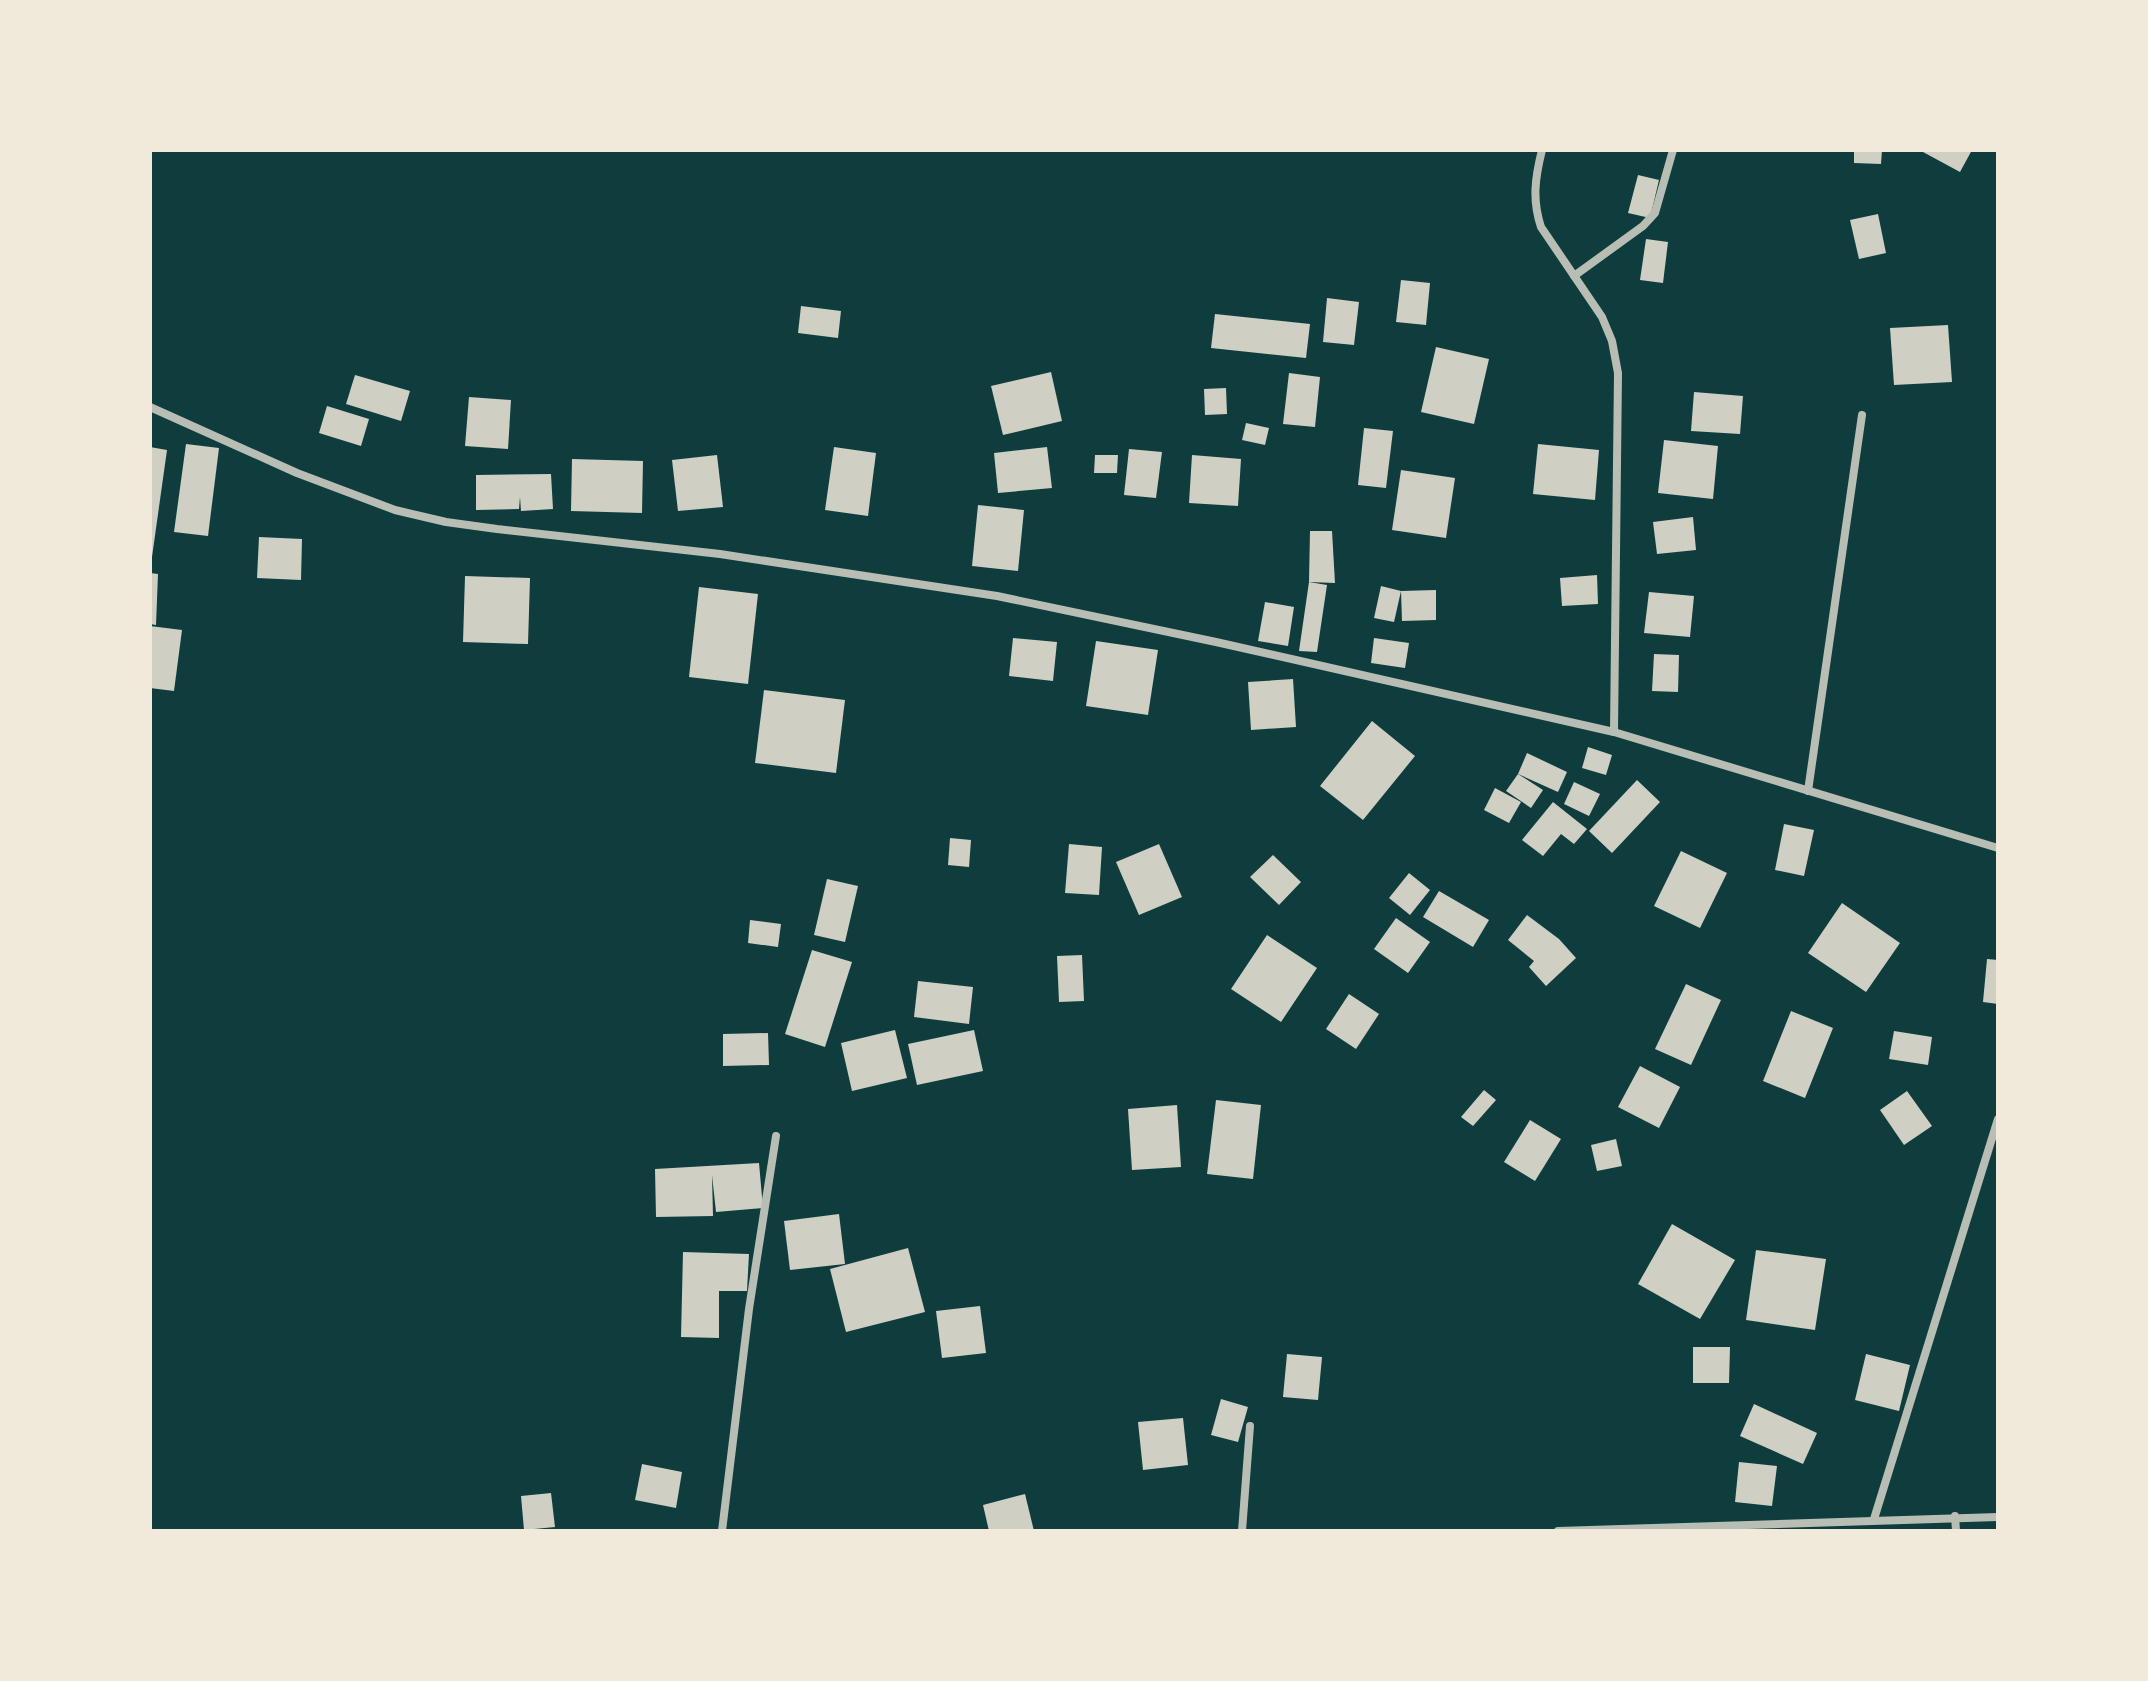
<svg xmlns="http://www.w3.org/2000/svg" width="2148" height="1681" viewBox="0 0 2148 1681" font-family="Quicksand,sans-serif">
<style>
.building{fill:#cfcfc3}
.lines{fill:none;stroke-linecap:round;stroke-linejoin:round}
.minor{stroke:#b8beb3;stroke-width:8}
</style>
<rect width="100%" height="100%" fill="#0f3d3e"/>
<!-- building -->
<g class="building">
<path d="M1854,150H1882L1881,164L1854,163Z"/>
<path d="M1924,150H1972L1960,172L1923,152Z"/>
<path d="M1638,175L1659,180L1650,218L1628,213Z"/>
<path d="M1878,214L1886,253L1859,259L1850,220Z"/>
<path d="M1646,239L1668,242L1663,283L1640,280Z"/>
<path d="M1401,280L1430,283L1426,325L1396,322Z"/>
<path d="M1327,298L1359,302L1354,345L1323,342Z"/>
<path d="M801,306L841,311L838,338L798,333Z"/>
<path d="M1215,314L1310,324L1306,358L1211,348Z"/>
<path d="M1948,325L1952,382L1894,385L1890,328Z"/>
<path d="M1436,347L1489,359L1474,424L1421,412Z"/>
<path d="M1051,372L1062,421L1003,435L991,386Z"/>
<path d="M1289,373L1320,377L1315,427L1283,424Z"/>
<path d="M355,375L410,391L401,421L346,404Z"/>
<path d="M1226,388L1227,414L1205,415L1204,389Z"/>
<path d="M1694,392L1743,396L1740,434L1691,431Z"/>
<path d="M469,397L511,400L508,449L465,446Z"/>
<path d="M327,406L369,419L361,446L319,433Z"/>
<path d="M1246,423L1269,428L1265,445L1242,440Z"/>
<path d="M1364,428L1393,431L1386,488L1358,485Z"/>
<path d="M1664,440L1718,446L1713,499L1658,493Z"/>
<path d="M186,444L219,448L208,536L174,532Z"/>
<path d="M1538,444L1599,450L1595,500L1533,494Z"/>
<path d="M150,447L167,450L152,557H150Z"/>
<path d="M834,447L876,453L868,516L825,510Z"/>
<path d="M1047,447L1052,488L998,493L994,453Z"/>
<path d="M1129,449L1162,452L1156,498L1124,495Z"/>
<path d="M717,455L723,507L678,511L672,460Z"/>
<path d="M1095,455H1118L1117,473H1094Z"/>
<path d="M1192,455L1241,459L1238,506L1189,503Z"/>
<path d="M572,459L643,461L642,513L571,511Z"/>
<path d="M1401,470L1455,478L1446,538L1392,530Z"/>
<path d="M551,474L553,509L521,511L520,497L519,509L476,510V475Z"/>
<path d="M978,505L1024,510L1018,571L972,566Z"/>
<path d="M1693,517L1696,550L1657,554L1653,522Z"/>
<path d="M1310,531H1332L1335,583L1309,582Z"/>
<path d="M259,537L302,539L301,580L257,578Z"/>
<path d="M150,573L158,574L156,625L150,624Z"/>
<path d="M1597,575L1598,604L1562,606L1560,578Z"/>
<path d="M465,576L530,578L528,644L463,642Z"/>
<path d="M1309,582L1327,585L1317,652L1299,651Z"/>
<path d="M1381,586L1401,591L1394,622L1374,618Z"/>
<path d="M699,587L758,594L748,684L689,677Z"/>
<path d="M1436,590V620L1402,621L1401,591Z"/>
<path d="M1649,592L1694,596L1690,637L1644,633Z"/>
<path d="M1265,602L1294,607L1288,646L1258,641Z"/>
<path d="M150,626L182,630L174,691L150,688Z"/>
<path d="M1013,638L1057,642L1053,681L1009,676Z"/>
<path d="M1374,638L1409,643L1405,668L1371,663Z"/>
<path d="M1096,641L1158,650L1148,715L1086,706Z"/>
<path d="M1654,654L1679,655L1678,692L1652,691Z"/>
<path d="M1293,679L1296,727L1251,730L1248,682Z"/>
<path d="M764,690L845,700L836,773L755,763Z"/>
<path d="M1372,721L1415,756L1363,820L1320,786Z"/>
<path d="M1588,747L1612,755L1606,775L1582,768Z"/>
<path d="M1527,753L1567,772L1558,792L1518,774Z"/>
<path d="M1518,774L1543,790L1531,808L1506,791Z"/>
<path d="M1637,780L1660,802L1612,853L1589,831Z"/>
<path d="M1574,782L1600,794L1589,816L1564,804Z"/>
<path d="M1495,788L1521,802L1509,823L1484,810Z"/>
<path d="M1553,802L1587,829L1574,844L1561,834L1543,856L1522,840Z"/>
<path d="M1784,824L1814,830L1804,876L1775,870Z"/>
<path d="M950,838L971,840L969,867L948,865Z"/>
<path d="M1069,844L1102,847L1099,895L1065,893Z"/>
<path d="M1159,844L1182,897L1139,915L1116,862Z"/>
<path d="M1681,851L1727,873L1700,928L1654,906Z"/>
<path d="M1273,855L1301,882L1279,905L1250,877Z"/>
<path d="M1409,873L1430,890L1410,915L1389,898Z"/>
<path d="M827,879L858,886L845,942L814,935Z"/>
<path d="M1439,891L1489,920L1473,947L1423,917Z"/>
<path d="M1842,903L1900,943L1866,992L1808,953Z"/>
<path d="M1527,915L1559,939L1576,958L1546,986L1529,967L1534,961L1508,940Z"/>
<path d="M1396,918L1430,942L1408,973L1374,949Z"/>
<path d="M750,920L781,924L778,947L748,943Z"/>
<path d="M1267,935L1317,968L1281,1022L1231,989Z"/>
<path d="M812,950L852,962L825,1047L785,1034Z"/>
<path d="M1082,955L1084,1001L1059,1002L1057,956Z"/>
<path d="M1987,959L1998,960V1004L1983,1002Z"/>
<path d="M918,981L973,987L969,1024L914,1017Z"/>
<path d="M1686,984L1721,1000L1691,1065L1655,1049Z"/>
<path d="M1349,994L1379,1014L1356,1049L1326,1029Z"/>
<path d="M1791,1011L1833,1028L1805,1098L1763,1081Z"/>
<path d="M895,1030L907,1078L852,1091L841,1043Z"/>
<path d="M974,1030L983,1071L917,1085L908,1044Z"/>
<path d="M1894,1031L1932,1037L1928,1065L1889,1059Z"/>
<path d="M768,1033L769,1065L723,1066V1034Z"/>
<path d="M1640,1066L1680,1087L1659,1128L1618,1107Z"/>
<path d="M1484,1090L1496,1100L1473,1126L1461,1117Z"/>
<path d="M1907,1091L1932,1126L1904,1145L1880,1110Z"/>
<path d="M1216,1100L1261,1105L1253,1179L1207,1174Z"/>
<path d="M1177,1105L1181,1167L1132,1170L1128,1109Z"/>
<path d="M1530,1120L1561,1139L1535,1181L1504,1162Z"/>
<path d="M1616,1139L1622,1166L1597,1171L1591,1145Z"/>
<path d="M759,1163L763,1208L716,1212L712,1175L713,1216L656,1217L655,1169Z"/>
<path d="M839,1214L845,1264L790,1270L784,1221Z"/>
<path d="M1672,1224L1735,1260L1700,1319L1638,1284Z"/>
<path d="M908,1248L925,1312L846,1332L830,1269Z"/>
<path d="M1756,1250L1826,1259L1815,1330L1746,1320Z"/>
<path d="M683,1252L749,1254L747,1291H719V1338L681,1337Z"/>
<path d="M980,1306L986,1353L942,1358L936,1311Z"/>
<path d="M1693,1347H1730L1729,1383H1693Z"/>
<path d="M1287,1354L1322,1357L1318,1400L1283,1397Z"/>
<path d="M1866,1354L1910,1365L1899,1411L1855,1400Z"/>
<path d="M1221,1399L1248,1407L1238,1442L1211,1435Z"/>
<path d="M1754,1404L1817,1433L1803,1464L1740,1436Z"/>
<path d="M1183,1418L1188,1465L1143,1470L1138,1422Z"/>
<path d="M1739,1462L1777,1466L1772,1506L1735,1502Z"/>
<path d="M642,1464L682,1472L676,1508L635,1500Z"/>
<path d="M551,1493L555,1527L524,1530L521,1496Z"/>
<path d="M1025,1494L1034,1531H989L983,1505Z"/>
</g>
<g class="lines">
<!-- minor -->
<g class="minor">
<path d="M1542,150C1535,178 1532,200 1541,227L1602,317L1612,341L1618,373L1614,732"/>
<path d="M1574,276L1643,226L1655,213L1673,150"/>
<path d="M150,407L297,473L395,510L446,522L497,529L720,554L997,596L1216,642L1614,732L1998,848"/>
<path d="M1808,791L1862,415"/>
<path d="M1955,1516L1956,1531"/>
<path d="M1874,1519L1998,1119"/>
<path d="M722,1531L749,1309L776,1136"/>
<path d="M1242,1531L1250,1426"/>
<path d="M1558,1531L1998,1517"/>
</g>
</g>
<!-- border -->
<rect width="2148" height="1681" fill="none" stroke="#f1e9da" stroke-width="304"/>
</svg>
